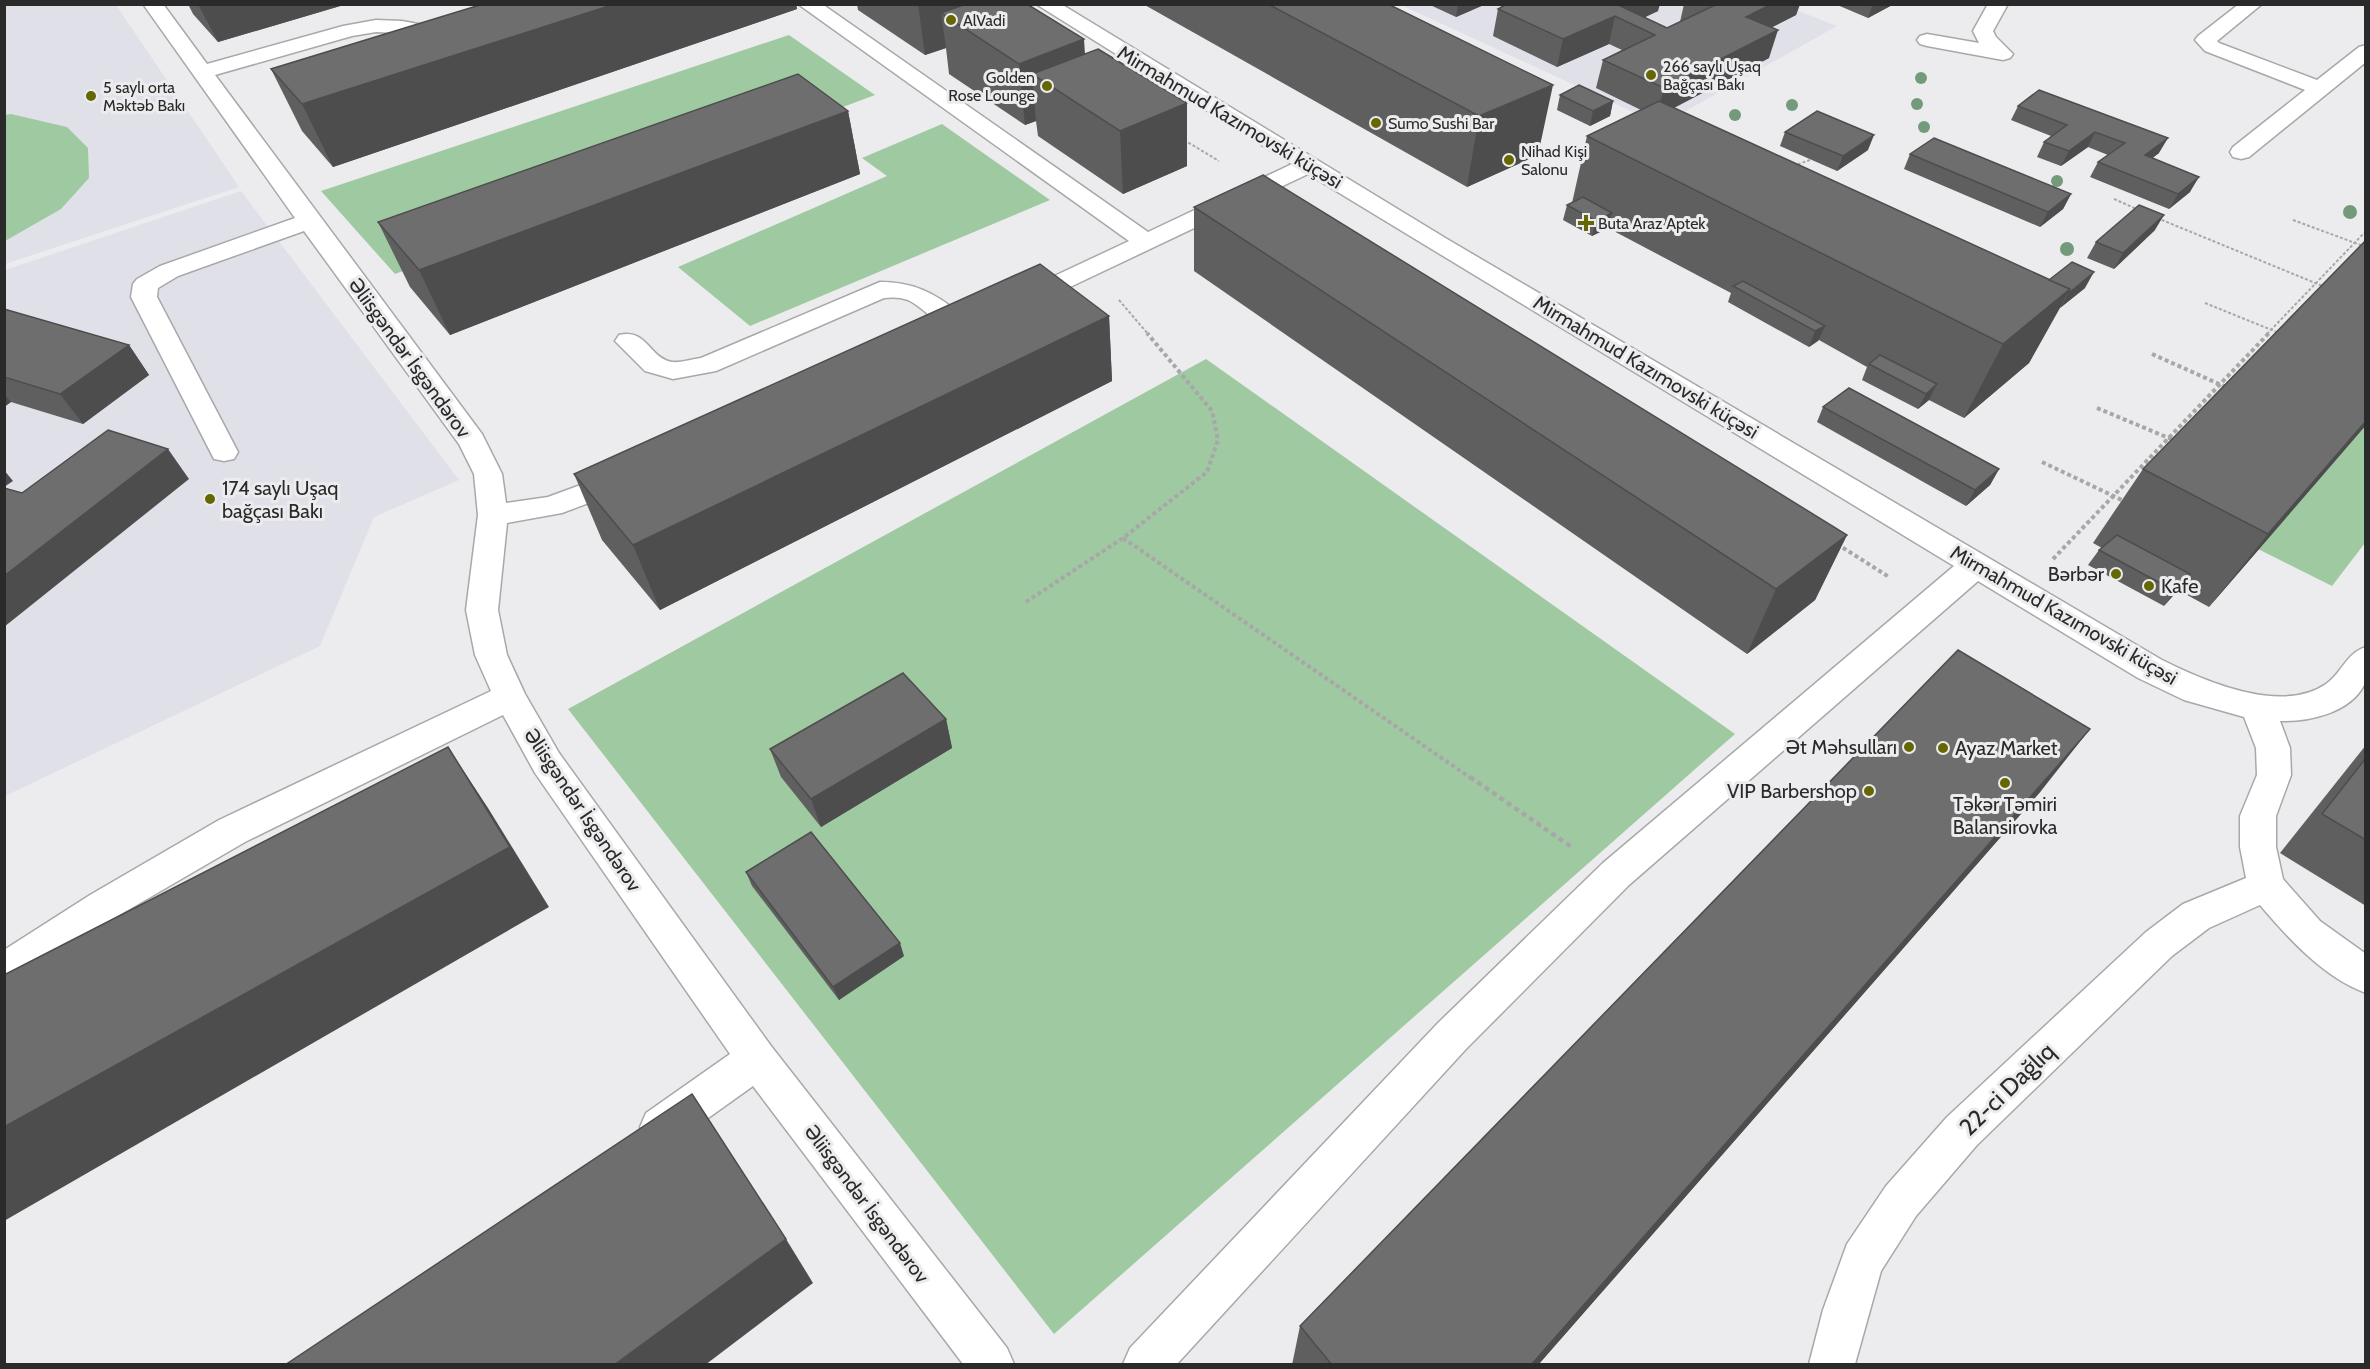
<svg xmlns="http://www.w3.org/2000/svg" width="2370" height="1369" viewBox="0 0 2370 1369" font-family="Cabin,sans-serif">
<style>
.built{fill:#e0e0e9}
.green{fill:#9fc9a1}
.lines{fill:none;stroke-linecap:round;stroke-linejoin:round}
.minor-casing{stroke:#a8a8aa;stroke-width:3}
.path-far2{stroke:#a7a7a8;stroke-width:2;stroke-dasharray:3 2;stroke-linecap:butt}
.path-far1{stroke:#a7a7a8;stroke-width:4;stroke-dasharray:4 3;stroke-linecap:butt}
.path{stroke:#a7a7a8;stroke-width:4.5;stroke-dasharray:5 4;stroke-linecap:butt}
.minor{fill:#fff;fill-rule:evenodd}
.tree{fill:#739b7b}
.wall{fill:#5f5f5f}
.shaded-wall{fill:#4d4d4e}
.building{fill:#6e6e6f;stroke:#4d4d4e;stroke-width:1.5}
.poi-dot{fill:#656702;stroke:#ececee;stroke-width:2}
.labels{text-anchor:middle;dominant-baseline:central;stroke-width:6;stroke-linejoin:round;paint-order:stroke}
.far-poi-label{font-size:16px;fill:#2a2a2a;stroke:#ececee;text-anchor:start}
.street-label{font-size:20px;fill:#2a2a2a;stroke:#ececee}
.poi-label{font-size:20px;fill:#2a2a2a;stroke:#ececee;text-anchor:start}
.near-street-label{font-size:24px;fill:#2a2a2a;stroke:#ececee}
</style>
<rect width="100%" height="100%" fill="#ececee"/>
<!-- built -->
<g class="built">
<path d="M4,5H116L239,187L5,264Z"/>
<path d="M1401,5H1783L1837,26L1661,125Z"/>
<path d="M241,191L459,480L374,517L320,646L5,796V270Z"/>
</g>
<!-- green -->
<g class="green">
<path d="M789,35L875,95L395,274L321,191Z"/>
<path d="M11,114L67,127L88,148L89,178L61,209L5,241L4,115Z"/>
<path d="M942,124L1050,200L750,326L678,267L887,176L862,158Z"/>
<path d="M1206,359L1735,734L1054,1334L568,709Z"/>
<path d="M2365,426V543L2332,586L2258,549Z"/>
</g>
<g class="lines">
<defs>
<g id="minor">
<path d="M143,4H163L207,64L343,26L376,20L402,21L450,30L457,32L460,36L457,40L450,42L402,33L376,32L352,36L215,75L482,434L502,474L506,503L548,497L624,469L634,472L638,479L634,486L562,513L507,523L498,610L507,655L525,694L559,753L771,1046L1007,1348L1014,1364H963L753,1086L676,1141L661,1147L646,1141L640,1127L646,1113L730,1054L535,773L503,715L245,842L116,917L18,984L4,989V950L90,895L219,820L491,691L475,655L466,610L478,515L474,474L459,444L304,231L178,276L158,288L157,297L238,452L234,459L224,461L214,459L131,297L133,284L137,279L160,266L295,218Z"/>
<path d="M798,4H822L1148,232L1292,164L1036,4H1061L1447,239L2162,660C2204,681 2281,715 2326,684C2342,673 2346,653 2366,647C2366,657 2369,676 2364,685C2350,713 2308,722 2280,721L2290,748L2291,775L2276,816V847L2283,879L2320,921L2366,954V993C2324,978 2288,938 2260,905L2209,928L2172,956L1977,1145L1916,1216L1881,1271L1855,1364H1809L1823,1310L1847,1244L1886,1186L1947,1117L2146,932L2183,904L2246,878L2240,847V816L2257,775L2256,748L2244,717L2184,700L2138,678L1978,581L1629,885L1466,1049L1177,1364H1123L1130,1348L1438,1023L1603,863L1954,566L1308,174L1030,306L1021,309L1012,306L1008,301L1012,296L1129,241Z"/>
<path d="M1988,4H2008L1993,31L1996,37L2013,54L2010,58L2003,60L1927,46L1920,44L1917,40L1920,36L1927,34L1979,43L1973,31Z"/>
<path d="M2239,4H2262L2217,41L2219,43L2317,80L2359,47L2366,45V62L2249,157L2241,159L2233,157L2230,152L2233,147L2305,90L2205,51L2195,40L2198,36Z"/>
<path d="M880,282C912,282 934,292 959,313C965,318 971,322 976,329L972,335C946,341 930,310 908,300C900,297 892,297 884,298L716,371L673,379L645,371L615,341L619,335C647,328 649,358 672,362C680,363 692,359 701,358Z"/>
</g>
</defs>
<!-- minor casing -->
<use href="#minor" class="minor-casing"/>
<!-- path-far2 -->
<g class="path-far2">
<path d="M1184,140L1219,161"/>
<path d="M1793,166L1810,160"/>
<path d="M2114,199L2139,210"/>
<path d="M2157,218L2325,287"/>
<path d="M2293,220L2366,247"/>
<path d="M1119,300L1148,334"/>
<path d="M2205,303L2279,333"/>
<path d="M2267,334L2366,231"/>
</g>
<!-- path-far1 -->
<g class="path-far1">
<path d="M2152,354L2228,388"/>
<path d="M2097,408L2176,441"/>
<path d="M2042,462L2126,502"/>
<path d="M1123,538L1472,779"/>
<path d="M1837,544L1889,577"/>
<path d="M2053,559L2269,333"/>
<path d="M1026,602L1123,538L1207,472L1218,440L1212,411L1147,333"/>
</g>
<!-- path -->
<path class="path" d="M1470,777L1573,848"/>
<!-- minor -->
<use href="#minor" class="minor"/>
</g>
<!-- trees -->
<g class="tree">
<circle cx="1921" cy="78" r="6"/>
<circle cx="1917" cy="104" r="6"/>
<circle cx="1792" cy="105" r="6"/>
<circle cx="1735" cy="115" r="6"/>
<circle cx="1924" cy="127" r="6"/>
<circle cx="2057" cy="181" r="6"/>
<circle cx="2350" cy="212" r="7"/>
<circle cx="2067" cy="249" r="7"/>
</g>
<!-- wall -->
<g class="wall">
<path d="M188,4H347L218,42L193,14Z"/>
<path d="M483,4H796L797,9L333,167L302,131L271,69Z"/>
<path d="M857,4H1027L1085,54L1187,103V166L1123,194L1038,136L1036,121L1025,125L949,74L946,48L925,55L858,10Z"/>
<path d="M1143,4H1388L1538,155L1467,187Z"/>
<path d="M1428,4H1486L1456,17Z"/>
<path d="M1684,4H1800L1796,15L1772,27L1769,58L1674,108L2049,280L2085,288L2060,308L2029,363L1964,418L1929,400L1918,409L1862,380L1867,367L1819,340L1809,347L1728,302L1731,293L1608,228L1592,236L1563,220L1567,205L1572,203L1587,136L1641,110L1596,88L1603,60L1622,50L1609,44L1557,67L1493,36L1498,9L1658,11L1644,17L1667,28L1680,22Z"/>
<path d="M1835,4H1894L1868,18Z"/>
<path d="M1560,95L1613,101L1610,116L1590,126L1557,110Z"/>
<path d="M2018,106L2159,153L2152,158L2190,192L2169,209L2090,177L2098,162L2108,155L2088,147L2061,166L2037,157L2044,142L2051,136L2011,120Z"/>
<path d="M848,111L860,174L450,335L410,287L378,222Z"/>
<path d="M1785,132L1868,150L1837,171L1780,146Z"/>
<path d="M1910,154L2071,194L2063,209L2040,227L1904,169Z"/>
<path d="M1194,207L1847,535L1815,600L1747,654L1194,271Z"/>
<path d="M2155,230L2114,269L2087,258L2096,242Z"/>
<path d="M4,309L129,345L149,375L83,424L11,402L4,407Z"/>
<path d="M1109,316L1112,381L660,610L602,540L574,474Z"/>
<path d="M1823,407L1999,469L1990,485L1966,506L1817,422Z"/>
<path d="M2366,425L2209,607L2178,590L2164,606L2088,565L2099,550L2102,548L2093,543L2143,469Z"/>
<path d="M946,719L952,748L821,827L781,777L770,749Z"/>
<path d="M2366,745V906L2280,853Z"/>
<path d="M2041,791L1538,1365H1292L1300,1326Z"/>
<path d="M746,872L904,956L839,1000L752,886Z"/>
</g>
<!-- shaded-wall -->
<g class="shaded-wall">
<path d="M198,4H347L218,42Z"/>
<path d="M615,4H796L797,9L333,167L302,104Z"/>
<path d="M918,4H983L941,13L946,48L925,55Z"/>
<path d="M1458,4H1486L1456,17Z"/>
<path d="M1620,4H1660L1658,11L1631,24L1618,5Z"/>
<path d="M1772,4H1800L1796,15L1737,45L1746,17Z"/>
<path d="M1873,4H1894L1868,18Z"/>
<path d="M1615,16L1609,44L1557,67L1563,39Z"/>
<path d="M1778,30L1769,58L1656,117L1664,88Z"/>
<path d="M1084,39L1088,101L1032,74L1036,121L1025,125L1019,64Z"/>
<path d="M1553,85L1538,155L1467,187L1479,116Z"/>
<path d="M1613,101L1610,116L1590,126L1593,111Z"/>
<path d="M1187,103V166L1123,194L1120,131Z"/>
<path d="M848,111L860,174L450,335L419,270Z"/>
<path d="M2095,132L2088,147L2061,166L2069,151Z"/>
<path d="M1874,135L1868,150L1837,171L1843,156Z"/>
<path d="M2168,138L2159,153L2137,170L2145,155Z"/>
<path d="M2199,177L2190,192L2169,209L2178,194Z"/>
<path d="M2071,194L2063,209L2040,227L2048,212Z"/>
<path d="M1612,213L1608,228L1592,236L1596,221Z"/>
<path d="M2164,215L2155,230L2114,269L2123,253Z"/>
<path d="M2094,272L2085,288L2060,308L2069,293Z"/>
<path d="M2070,289L2029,363L1964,418L2003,344Z"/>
<path d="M1109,316L1112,381L660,610L633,545Z"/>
<path d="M1825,326L1818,341L1809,347L1815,331Z"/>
<path d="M129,345L149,375L83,424L60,394Z"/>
<path d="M1937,384L1929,400L1918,409L1926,394Z"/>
<path d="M4,394L11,402L4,407Z"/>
<path d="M2366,421V425L2209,607L2268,534Z"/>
<path d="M168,449L189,479L4,627V576Z"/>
<path d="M1999,469L1990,485L1966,506L1975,490Z"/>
<path d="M4,470L13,481L4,487Z"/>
<path d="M1847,535L1815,600L1747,654L1776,589Z"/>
<path d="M2190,574L2178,590L2164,606L2175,591Z"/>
<path d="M946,719L952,748L821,827L811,799Z"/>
<path d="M2090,729L2041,791L1538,1365H1531Z"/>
<path d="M448,747L488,808L549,907L4,1221V1127Z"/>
<path d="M900,943L904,956L839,1000L833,987Z"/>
<path d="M786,1239L813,1283L705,1365H614Z"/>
</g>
<!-- building -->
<g class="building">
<path d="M483,4H615L302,104L271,69Z"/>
<path d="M966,4H1027L1084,39L1019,64L941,13Z"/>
<path d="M1268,4H1388L1553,85L1479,116Z"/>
<path d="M1507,4H1620L1618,5L1667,28L1713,6L1708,4H1772L1746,17L1778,30L1664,88L1603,60L1655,35L1615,16L1563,39L1498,9Z"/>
<path d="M1098,49L1187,103L1120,131L1032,74Z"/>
<path d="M798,74L848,111L419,270L378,222Z"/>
<path d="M1579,85L1613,101L1593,111L1560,95Z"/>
<path d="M2039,90L2168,138L2145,155L2199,177L2178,194L2098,162L2125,143L2095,132L2069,151L2044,142L2067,125L2018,106Z"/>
<path d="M1659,101L2070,289L2003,344L1587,136Z"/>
<path d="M1817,111L1874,135L1843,156L1785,132Z"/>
<path d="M1934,138L2071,194L2048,212L1910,154Z"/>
<path d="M1263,175L1847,535L1776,589L1194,207Z"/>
<path d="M1583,197L1612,213L1596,221L1567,205Z"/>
<path d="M2139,205L2164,215L2123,253L2096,242Z"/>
<path d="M2366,240V421L2268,534L2143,469Z"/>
<path d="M2072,262L2094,272L2069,293L2070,289L2049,280Z"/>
<path d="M1040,264L1109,316L633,545L574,474Z"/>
<path d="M1743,281L1825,326L1815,331L1733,286Z"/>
<path d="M4,309L129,345L60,394L4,377Z"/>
<path d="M1880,355L1937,384L1926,394L1869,364Z"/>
<path d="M1849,388L1999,469L1975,490L1823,407Z"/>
<path d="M108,430L168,449L4,576V488L22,493Z"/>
<path d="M2117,535L2190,574L2175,591L2099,550Z"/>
<path d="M1958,650L2090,729L1531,1365H1332L1300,1326Z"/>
<path d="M903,673L946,719L811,799L770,749Z"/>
<path d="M448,747L510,847L4,1127V975Z"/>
<path d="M2366,758V840L2322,814Z"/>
<path d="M811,832L900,943L833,987L746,872Z"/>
<path d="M692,1094L786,1239L614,1365H285Z"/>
</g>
<!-- markers -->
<g class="poi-dot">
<circle cx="951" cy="20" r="6"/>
<circle cx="1651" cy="75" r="6"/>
<circle cx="1047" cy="86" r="6"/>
<circle cx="91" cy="96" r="6"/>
<circle cx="1376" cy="123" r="6"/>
<circle cx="1509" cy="160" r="6"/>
<path d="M1583 214h6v6h6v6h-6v6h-6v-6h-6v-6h6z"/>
<circle cx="210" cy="499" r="6"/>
<circle cx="2116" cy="574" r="6"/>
<circle cx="2149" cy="586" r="6"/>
<circle cx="1909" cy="747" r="6"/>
<circle cx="1943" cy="748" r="6"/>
<circle cx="2005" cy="783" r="6"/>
<circle cx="1869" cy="791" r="6"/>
</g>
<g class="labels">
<!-- far-poi labels -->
<g class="far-poi-label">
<text x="963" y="20">AlVadi</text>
<text x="1663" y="66">266 saylı Uşaq<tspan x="1663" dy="18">Bağçası Bakı</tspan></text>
<text x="1035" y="77" text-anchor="end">Golden<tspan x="1035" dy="18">Rose Lounge</tspan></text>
<text x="103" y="87">5 saylı orta<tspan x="103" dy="18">Məktəb Bakı</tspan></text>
<text x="1388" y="123">Sumo Sushi Bar</text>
<text x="1521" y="151">Nihad Kişi<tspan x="1521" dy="18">Salonu</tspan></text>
<text x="1598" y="223">Buta Araz Aptek</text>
</g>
<!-- street labels -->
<g class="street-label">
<text transform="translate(1230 117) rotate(31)">Mirmahmud Kazımovski küçəsi</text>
<text transform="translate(410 358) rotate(54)">Əliisgəndər İsgəndərov</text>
<text transform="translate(1646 367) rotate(31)">Mirmahmud Kazımovski küçəsi</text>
<text transform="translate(2064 615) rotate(30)">Mirmahmud Kazımovski küçəsi</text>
<text transform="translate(583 810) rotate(56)">Əliisgəndər İsgəndərov</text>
<text transform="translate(867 1204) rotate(53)">Əliisgəndər İsgəndərov</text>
</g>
<!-- poi labels -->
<g class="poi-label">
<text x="222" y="488">174 saylı Uşaq<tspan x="222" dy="23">bağçası Bakı</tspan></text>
<text x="2104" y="574" text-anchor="end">Bərbər</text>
<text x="2161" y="586">Kafe</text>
<text x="1897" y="747" text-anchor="end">Ət Məhsulları</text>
<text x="1955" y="748">Ayaz Market</text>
<text x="1857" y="791" text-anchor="end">VIP Barbershop</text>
<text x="2005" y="804" text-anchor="middle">Təkər Təmiri<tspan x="2005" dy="23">Balansirovka</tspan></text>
</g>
<!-- near-street labels -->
<g class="near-street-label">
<text transform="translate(2007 1089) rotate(-44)">22-ci Dağlıq</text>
</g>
</g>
<!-- border -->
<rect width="2370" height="1369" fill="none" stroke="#2a2a2a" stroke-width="12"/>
</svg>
